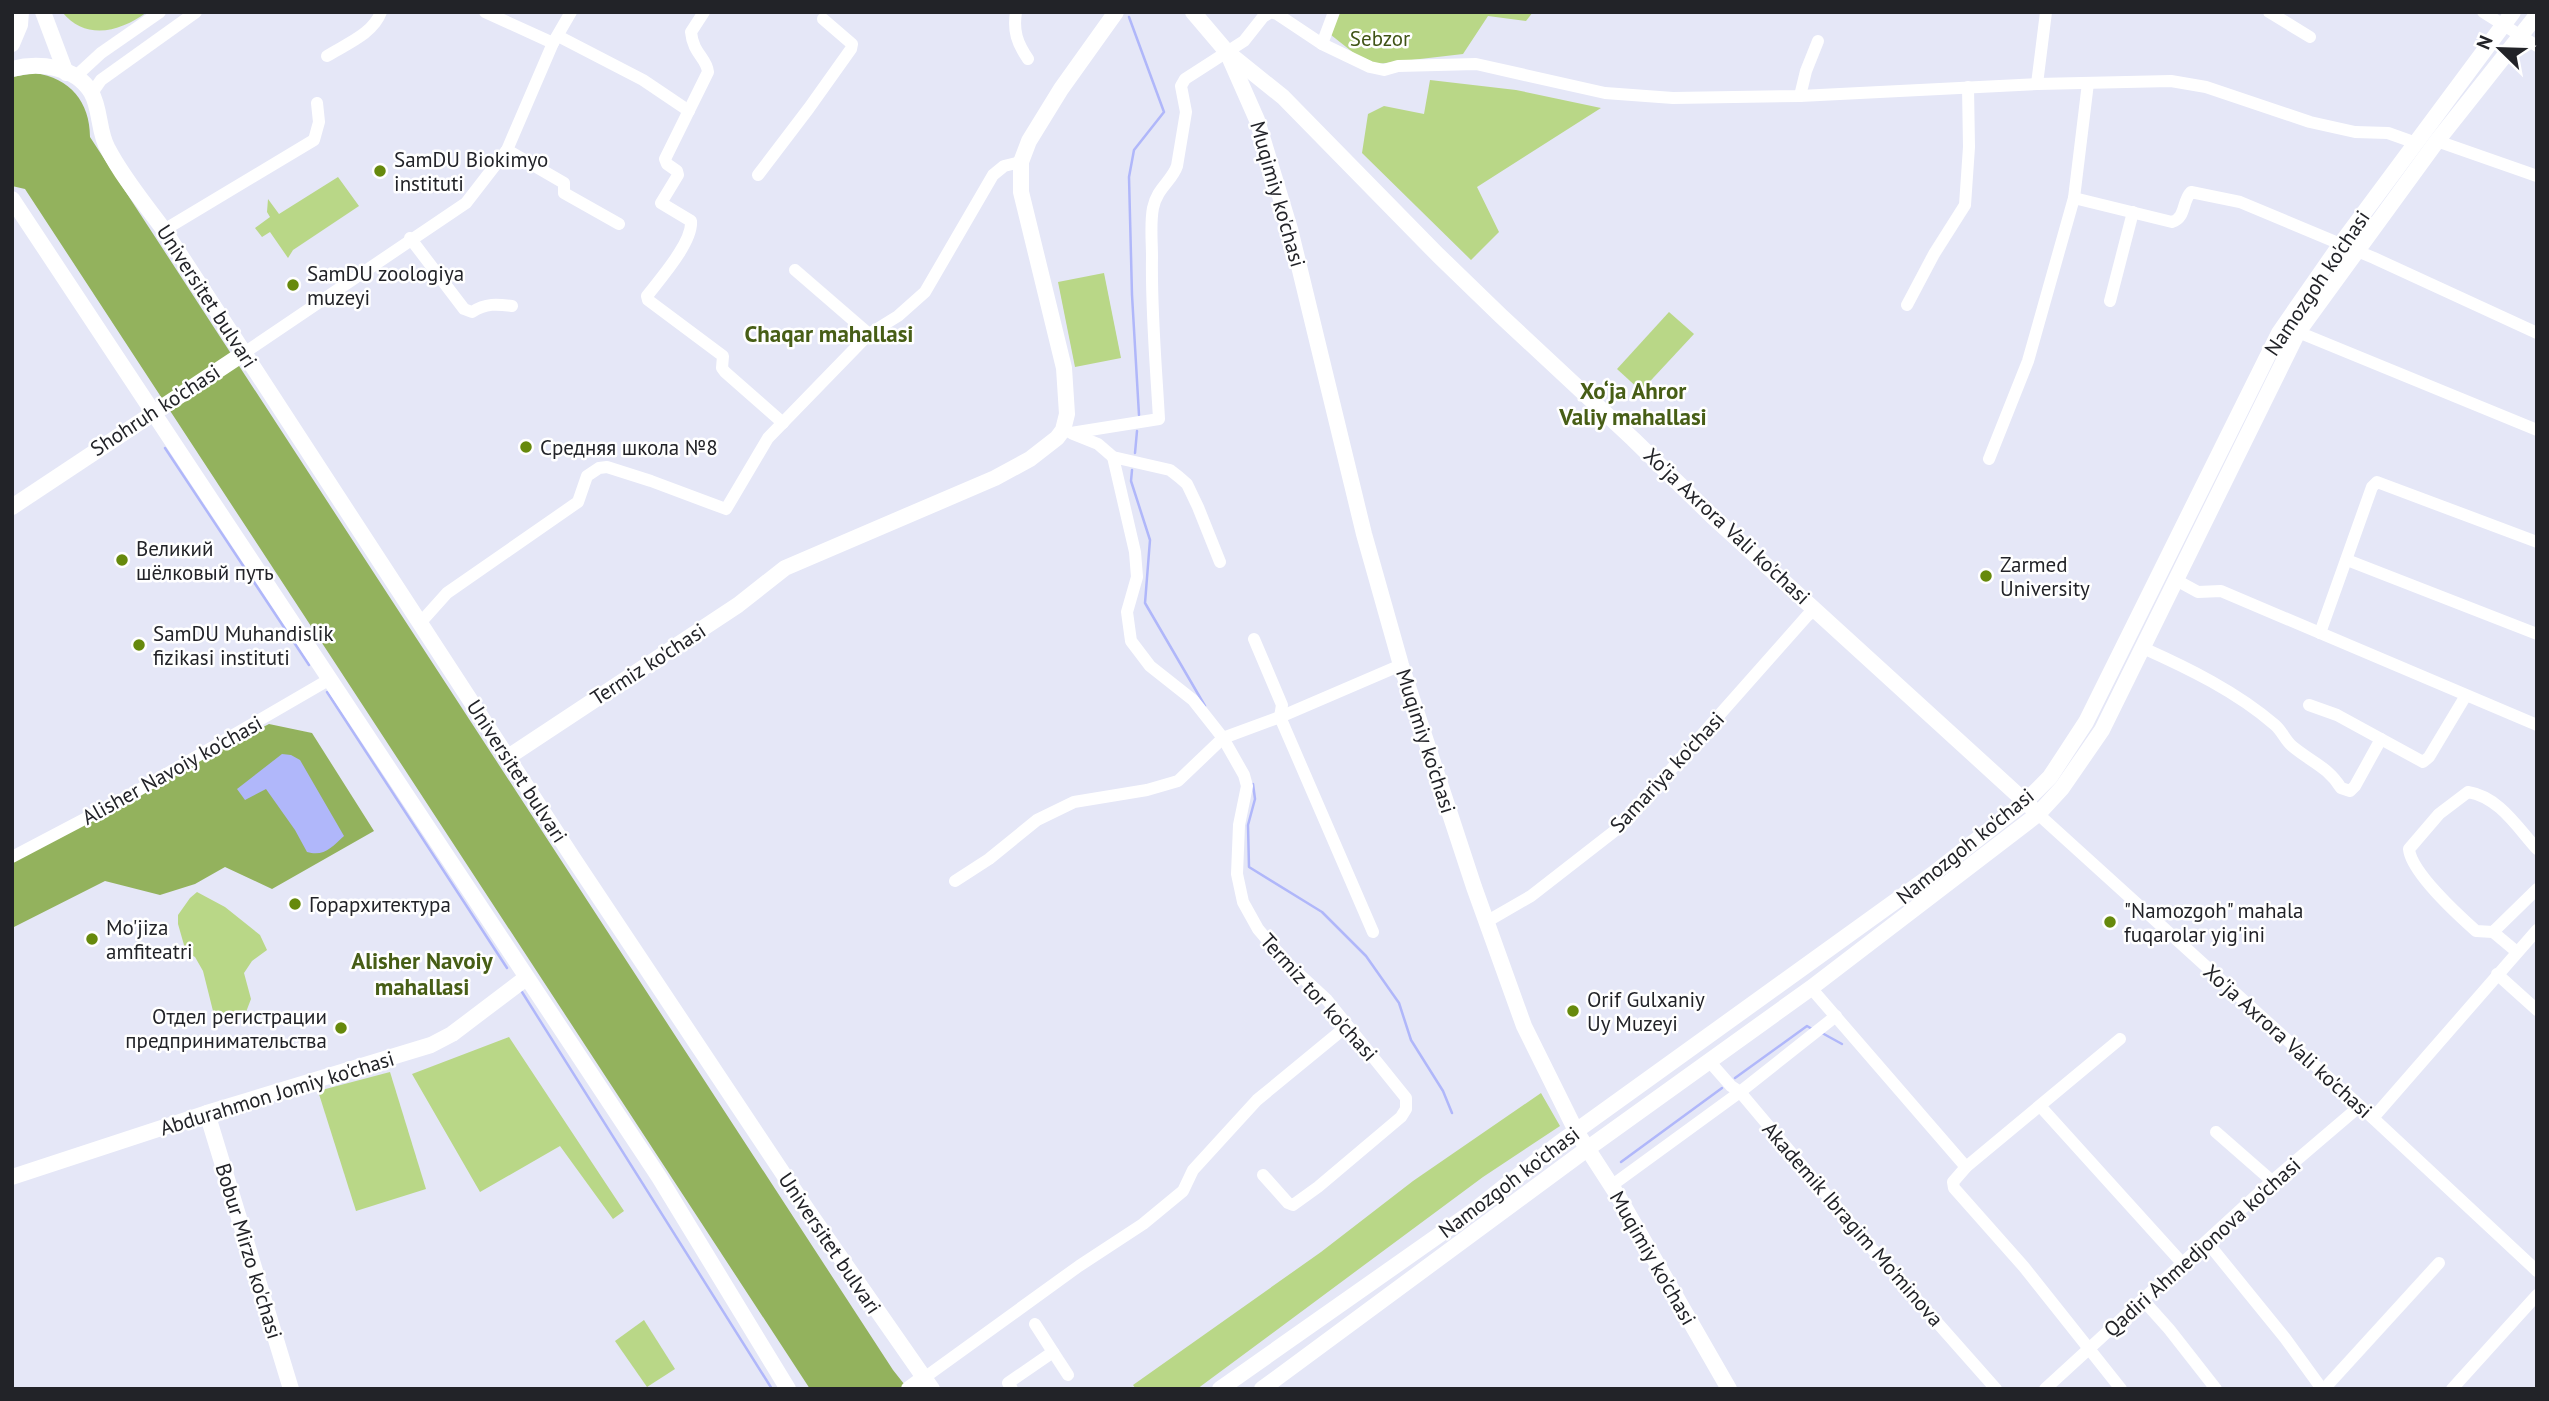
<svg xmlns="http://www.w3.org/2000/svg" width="2549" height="1401" viewBox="0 0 2549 1401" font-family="'PT Sans',sans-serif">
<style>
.green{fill:#b9d787}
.forest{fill:#93b25d}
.water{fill:#b0b7fa}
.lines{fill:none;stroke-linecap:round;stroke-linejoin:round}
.stream{stroke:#b0b7fa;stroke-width:2.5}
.minor{stroke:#fff;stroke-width:12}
.major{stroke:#fff;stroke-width:16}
.poi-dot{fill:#66890c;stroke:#fff;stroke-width:2.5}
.labels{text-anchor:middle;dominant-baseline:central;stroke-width:5;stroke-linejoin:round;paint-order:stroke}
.park-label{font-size:21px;fill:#3f5316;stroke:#fff}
.poi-label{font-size:21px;fill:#222328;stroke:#fff;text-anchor:start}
.street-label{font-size:21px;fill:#222328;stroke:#fff}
.neighbourhood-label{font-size:23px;font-weight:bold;fill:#475e16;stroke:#fff}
</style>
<rect width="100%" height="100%" fill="#e5e7f7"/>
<!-- green -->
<g class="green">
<path d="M62,12H147C120,32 86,41 62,12Z"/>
<path d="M1333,12H1533L1526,21L1488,16L1463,54L1377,64L1355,54L1326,31Z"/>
<path d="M1430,80L1516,90L1601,108L1477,187L1499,232L1471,260L1362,153L1368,114L1384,106L1424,114Z"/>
<path d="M338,177L359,206L293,250L288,258L270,232L262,237L255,228L270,217L267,212L268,199L279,214Z"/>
<path d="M1104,273L1121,358L1075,367L1058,282Z"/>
<path d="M1669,312L1694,334L1641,391L1617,369Z"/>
<path d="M197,892L225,907L260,935L267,950L252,961L244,973L251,999L246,1012C232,1019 225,1020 213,1011L203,971L195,957L186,952L178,924V915L190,898Z"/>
<path d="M509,1037L624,1211L613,1219L560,1146L480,1192L412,1074Z"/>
<path d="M390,1072L426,1189L356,1211L318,1091Z"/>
<path d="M1541,1093L1560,1126L1483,1177L1197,1389H1136L1133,1385L1321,1252L1413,1181Z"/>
<path d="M644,1320L675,1369L647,1387L615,1341Z"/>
</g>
<!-- forest -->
<g class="forest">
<path d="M35,73C70,78 90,102 90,137L893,1370L908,1389H810L25,189L12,186V77Z"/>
<path d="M269,724L312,733L374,831L272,889L225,867L195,884L160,895L105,881L12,928V857Z"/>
</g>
<!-- water -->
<path class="water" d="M282,754L291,755L300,760L344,836C332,847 324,857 307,852L295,830L266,789L245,800L237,789Z"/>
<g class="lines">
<!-- stream -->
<g class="stream">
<path d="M1129,17L1164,112L1134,150L1129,177L1132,295L1139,415"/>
<path d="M165,448L309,665"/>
<path d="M1135,453L1137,431"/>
<path d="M1132,470L1131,481L1150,540L1145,603L1205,706"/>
<path d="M327,692L507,968"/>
<path d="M1253,784L1255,799L1248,825L1249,867L1322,912L1366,956L1399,1003L1411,1040L1443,1091L1452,1113"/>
<path d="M522,992L772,1389"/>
<path d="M1822,1033L1842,1044"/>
<path d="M1735,1078L1807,1026L1812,1029"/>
<path d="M1621,1162L1722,1088"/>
</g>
<!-- minor -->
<g class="minor">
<path d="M485,12L553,43"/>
<path d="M704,12L691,32C693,54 707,58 708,72L665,159L667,164L677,171L678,175L661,203L691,221C693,242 660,279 647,296L648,300L723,356L722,368L725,372L783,423"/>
<path d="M1016,12C1013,31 1017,43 1028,59"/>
<path d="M2269,12L2310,37"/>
<path d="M2483,12L2537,46"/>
<path d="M558,36L643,80L689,111"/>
<path d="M1322,44L1334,12"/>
<path d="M327,56C346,44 373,34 381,12"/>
<path d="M75,77L101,53L160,12"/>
<path d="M2037,84L2046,12"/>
<path d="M92,93L101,80L196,12"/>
<path d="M1800,96L1806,71L1818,41"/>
<path d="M2437,141L2537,176"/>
<path d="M507,150L564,183V193L619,224"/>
<path d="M758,175L809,108L851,49L852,44L823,19"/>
<path d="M2074,198L2088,83"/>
<path d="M164,230L314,140L319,122L317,103"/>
<path d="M410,238L464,309L472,312C486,303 497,304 512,306"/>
<path d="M795,270L869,334"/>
<path d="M2110,301L2133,212"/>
<path d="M1907,305L1934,254L1965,205L1969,147L1968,87"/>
<path d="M2298,332L2537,430"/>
<path d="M244,353L466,203L507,150L553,43L571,12"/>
<path d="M1071,433L1159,419C1156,365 1151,311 1152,257C1152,241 1150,223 1153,208C1157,188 1172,181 1177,166L1186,112L1181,86L1185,79L1244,41L1263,17L1271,12L1277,14L1322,44L1370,67L1384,70L1398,66L1476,64L1605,93L1673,98L1800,96L2037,84L2171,81L2206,87L2310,122L2355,132L2388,133L2416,143"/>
<path d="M1073,434L1098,444L1113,457L1170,470L1179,477L1187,484L1198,507L1220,562"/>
<path d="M1113,457L1135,552L1137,577L1127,612L1131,641L1150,666L1193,700L1223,738L1244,775L1247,786L1239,825L1237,874L1243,902L1258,929L1286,962L1327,1000L1406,1098V1109L1401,1117L1318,1187L1293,1205L1288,1203L1263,1175"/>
<path d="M1989,459L2028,361L2074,198L2172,222C2186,218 2182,201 2191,192L2240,202L2374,258L2537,333"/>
<path d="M2347,560L2537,634"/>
<path d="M2176,580L2198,592L2221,591L2537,725"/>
<path d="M421,622L447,593L578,502L587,476L599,468L607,467L651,481L726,509L768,438L869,334L898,316L925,292L993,175L1004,166L1021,162"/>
<path d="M2320,633L2372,487L2377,482L2537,542"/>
<path d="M1254,639L1282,705L1280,717L1373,932"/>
<path d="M2143,648C2188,668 2237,692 2275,725C2282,731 2285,740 2292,746C2311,762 2327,766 2341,788L2350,791L2355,786L2381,739"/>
<path d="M2309,705L2337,715L2423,762L2429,757L2465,697"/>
<path d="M2038,814L2360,1106L2537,1271"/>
<path d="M2537,849C2517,827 2499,797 2468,792L2439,814L2409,849C2411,872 2458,915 2476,931L2493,932L2537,889"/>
<path d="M12,857L130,795L330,679"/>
<path d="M955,881L989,859L1037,820L1074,802L1147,790L1178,781L1223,738L1280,717L1401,665"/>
<path d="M1486,922L1531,896L1621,826L1807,616L1816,609"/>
<path d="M2493,932L2517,952"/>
<path d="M2497,974L2537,1010"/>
<path d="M1811,988L1966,1167L1953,1182L1954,1188L2024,1267L2121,1389"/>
<path d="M1709,1061L1731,1086L1740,1092L1873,1250L1996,1389"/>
<path d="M2040,1106L2183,1264"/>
<path d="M2368,1113L2373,1118L2537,930"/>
<path d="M2216,1132L2272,1181"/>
<path d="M1966,1167L2120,1039"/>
<path d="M1611,1186L1740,1092L1836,1016"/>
<path d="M2207,1242L2285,1338L2322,1389"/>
<path d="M2143,1300L2169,1329L2216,1389"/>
<path d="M1053,1352L1068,1375"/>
<path d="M924,1378L1079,1266L1143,1224L1183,1191L1193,1170L1257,1100L1347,1026"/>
<path d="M1012,1389L1008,1383L1053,1352L1035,1324"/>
<path d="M2045,1389L2272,1181L2360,1106"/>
<path d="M2324,1389L2439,1263"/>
<path d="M2452,1389L2537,1295"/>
</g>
<!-- major -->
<g class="major">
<path d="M43,12L66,73"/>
<path d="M1193,12L1227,52L1283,97L1438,255L1501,316L1633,439L1712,516L2031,807"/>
<path d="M12,44L20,25L21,12"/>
<path d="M1227,52L1257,120L1290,229L1364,534L1401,665L1474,887L1524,1026L1576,1131L1618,1196L1729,1389"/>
<path d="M12,69C39,62 75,66 91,92C101,109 98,132 108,149C123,178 145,204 164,230L573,858L808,1211L932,1389"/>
<path d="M12,199L659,1177L788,1389"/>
<path d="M12,507L244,353"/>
<path d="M508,757L738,605L785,568L995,478L1030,459L1057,438L1063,430L1067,414L1064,368L1021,192V162L1029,141L1061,89L1116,12"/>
<path d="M207,1113L291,1389"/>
<path d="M12,1177L207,1113L431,1045L452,1034L526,978"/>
<path d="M909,1389L924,1378"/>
<path d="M1220,1389L1476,1209L1558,1144L1933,874L2025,802L2050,777L2086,722L2279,333L2340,245L2513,12"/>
<path d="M1262,1389L1587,1149L1811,988L2038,814L2062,788L2102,730L2298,332L2437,141L2537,15"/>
</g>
</g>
<!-- markers -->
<g class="poi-dot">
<circle cx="380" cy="171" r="7"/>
<circle cx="293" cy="285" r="7"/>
<circle cx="526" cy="447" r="7"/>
<circle cx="122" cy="560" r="7"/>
<circle cx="1986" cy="576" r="7"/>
<circle cx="139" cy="645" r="7"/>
<circle cx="295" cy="904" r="7"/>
<circle cx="2110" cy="922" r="7"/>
<circle cx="92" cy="939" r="7"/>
<circle cx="1573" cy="1011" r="7"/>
<circle cx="341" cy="1028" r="7"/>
</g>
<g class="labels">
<!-- park labels -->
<g class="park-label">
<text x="1380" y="38">Sebzor</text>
</g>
<!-- poi labels -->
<g class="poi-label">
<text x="394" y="159">SamDU Biokimyo<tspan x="394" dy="24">instituti</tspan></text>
<text x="307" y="273">SamDU zoologiya<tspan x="307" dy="24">muzeyi</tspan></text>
<text x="540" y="447">Средняя школа №8</text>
<text x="136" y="548">Великий<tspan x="136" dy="24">шёлковый путь</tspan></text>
<text x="2000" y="564">Zarmed<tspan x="2000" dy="24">University</tspan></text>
<text x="153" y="633">SamDU Muhandislik<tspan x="153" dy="24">fizikasi instituti</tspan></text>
<text x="309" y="904">Горархитектура</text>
<text x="2124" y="910">"Namozgoh" mahala<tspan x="2124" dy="24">fuqarolar yig'ini</tspan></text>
<text x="106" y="927">Mo'jiza<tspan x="106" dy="24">amfiteatri</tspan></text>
<text x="1587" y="999">Orif Gulxaniy<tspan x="1587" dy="24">Uy Muzeyi</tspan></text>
<text x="327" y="1016" text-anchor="end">Отдел регистрации<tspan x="327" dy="24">предпринимательства</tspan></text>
</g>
<!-- street labels -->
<g class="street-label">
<text transform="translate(1278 194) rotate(74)">Muqimiy ko'chasi</text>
<text transform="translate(2317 283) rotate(-56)">Namozgoh ko'chasi</text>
<text transform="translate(207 296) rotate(57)">Universitet bulvari</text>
<text transform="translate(155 410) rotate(-33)">Shohruh ko'chasi</text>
<text transform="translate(1727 526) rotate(43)">Xo'ja Axrora Vali ko'chasi</text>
<text transform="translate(648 664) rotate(-33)">Termiz ko'chasi</text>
<text transform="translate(1426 741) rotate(72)">Muqimiy ko'chasi</text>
<text transform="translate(172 770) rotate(-29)">Alisher Navoiy ko'chasi</text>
<text transform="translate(517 771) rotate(57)">Universitet bulvari</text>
<text transform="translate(1667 772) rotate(-47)">Samariya ko'chasi</text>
<text transform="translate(1965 846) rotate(-39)">Namozgoh ko'chasi</text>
<text transform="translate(1319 997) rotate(48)">Termiz tor ko'chasi</text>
<text transform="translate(2288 1041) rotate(42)">Xo'ja Axrora Vali ko'chasi</text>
<text transform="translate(277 1093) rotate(-17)">Abdurahmon Jomiy ko'chasi</text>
<text transform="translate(1509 1182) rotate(-37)">Namozgoh ko'chasi</text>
<text transform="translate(1853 1224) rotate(49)">Akademik Ibragim Mo'minova</text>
<text transform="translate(830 1243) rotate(56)">Universitet bulvari</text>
<text transform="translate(2202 1247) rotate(-42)">Qadiri Ahmedjonova ko'chasi</text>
<text transform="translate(249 1251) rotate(73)">Bobur Mirzo ko'chasi</text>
<text transform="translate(1653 1258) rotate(60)">Muqimiy ko'chasi</text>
</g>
<!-- neighbourhood labels -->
<g class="neighbourhood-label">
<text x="829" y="333">Chaqar mahallasi</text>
<text x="1633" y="390">Xo‘ja Ahror<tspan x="1633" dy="26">Valiy mahallasi</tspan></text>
<text x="422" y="960">Alisher Navoiy<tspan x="422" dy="26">mahallasi</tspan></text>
</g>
</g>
<!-- border -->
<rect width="2549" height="1401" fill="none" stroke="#222328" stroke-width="28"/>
<!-- north arrow -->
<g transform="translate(2500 49) rotate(293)" stroke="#ffffff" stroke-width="5" paint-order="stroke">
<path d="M0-5L12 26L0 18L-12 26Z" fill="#222328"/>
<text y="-10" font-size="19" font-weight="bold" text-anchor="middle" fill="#222328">N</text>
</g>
</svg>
